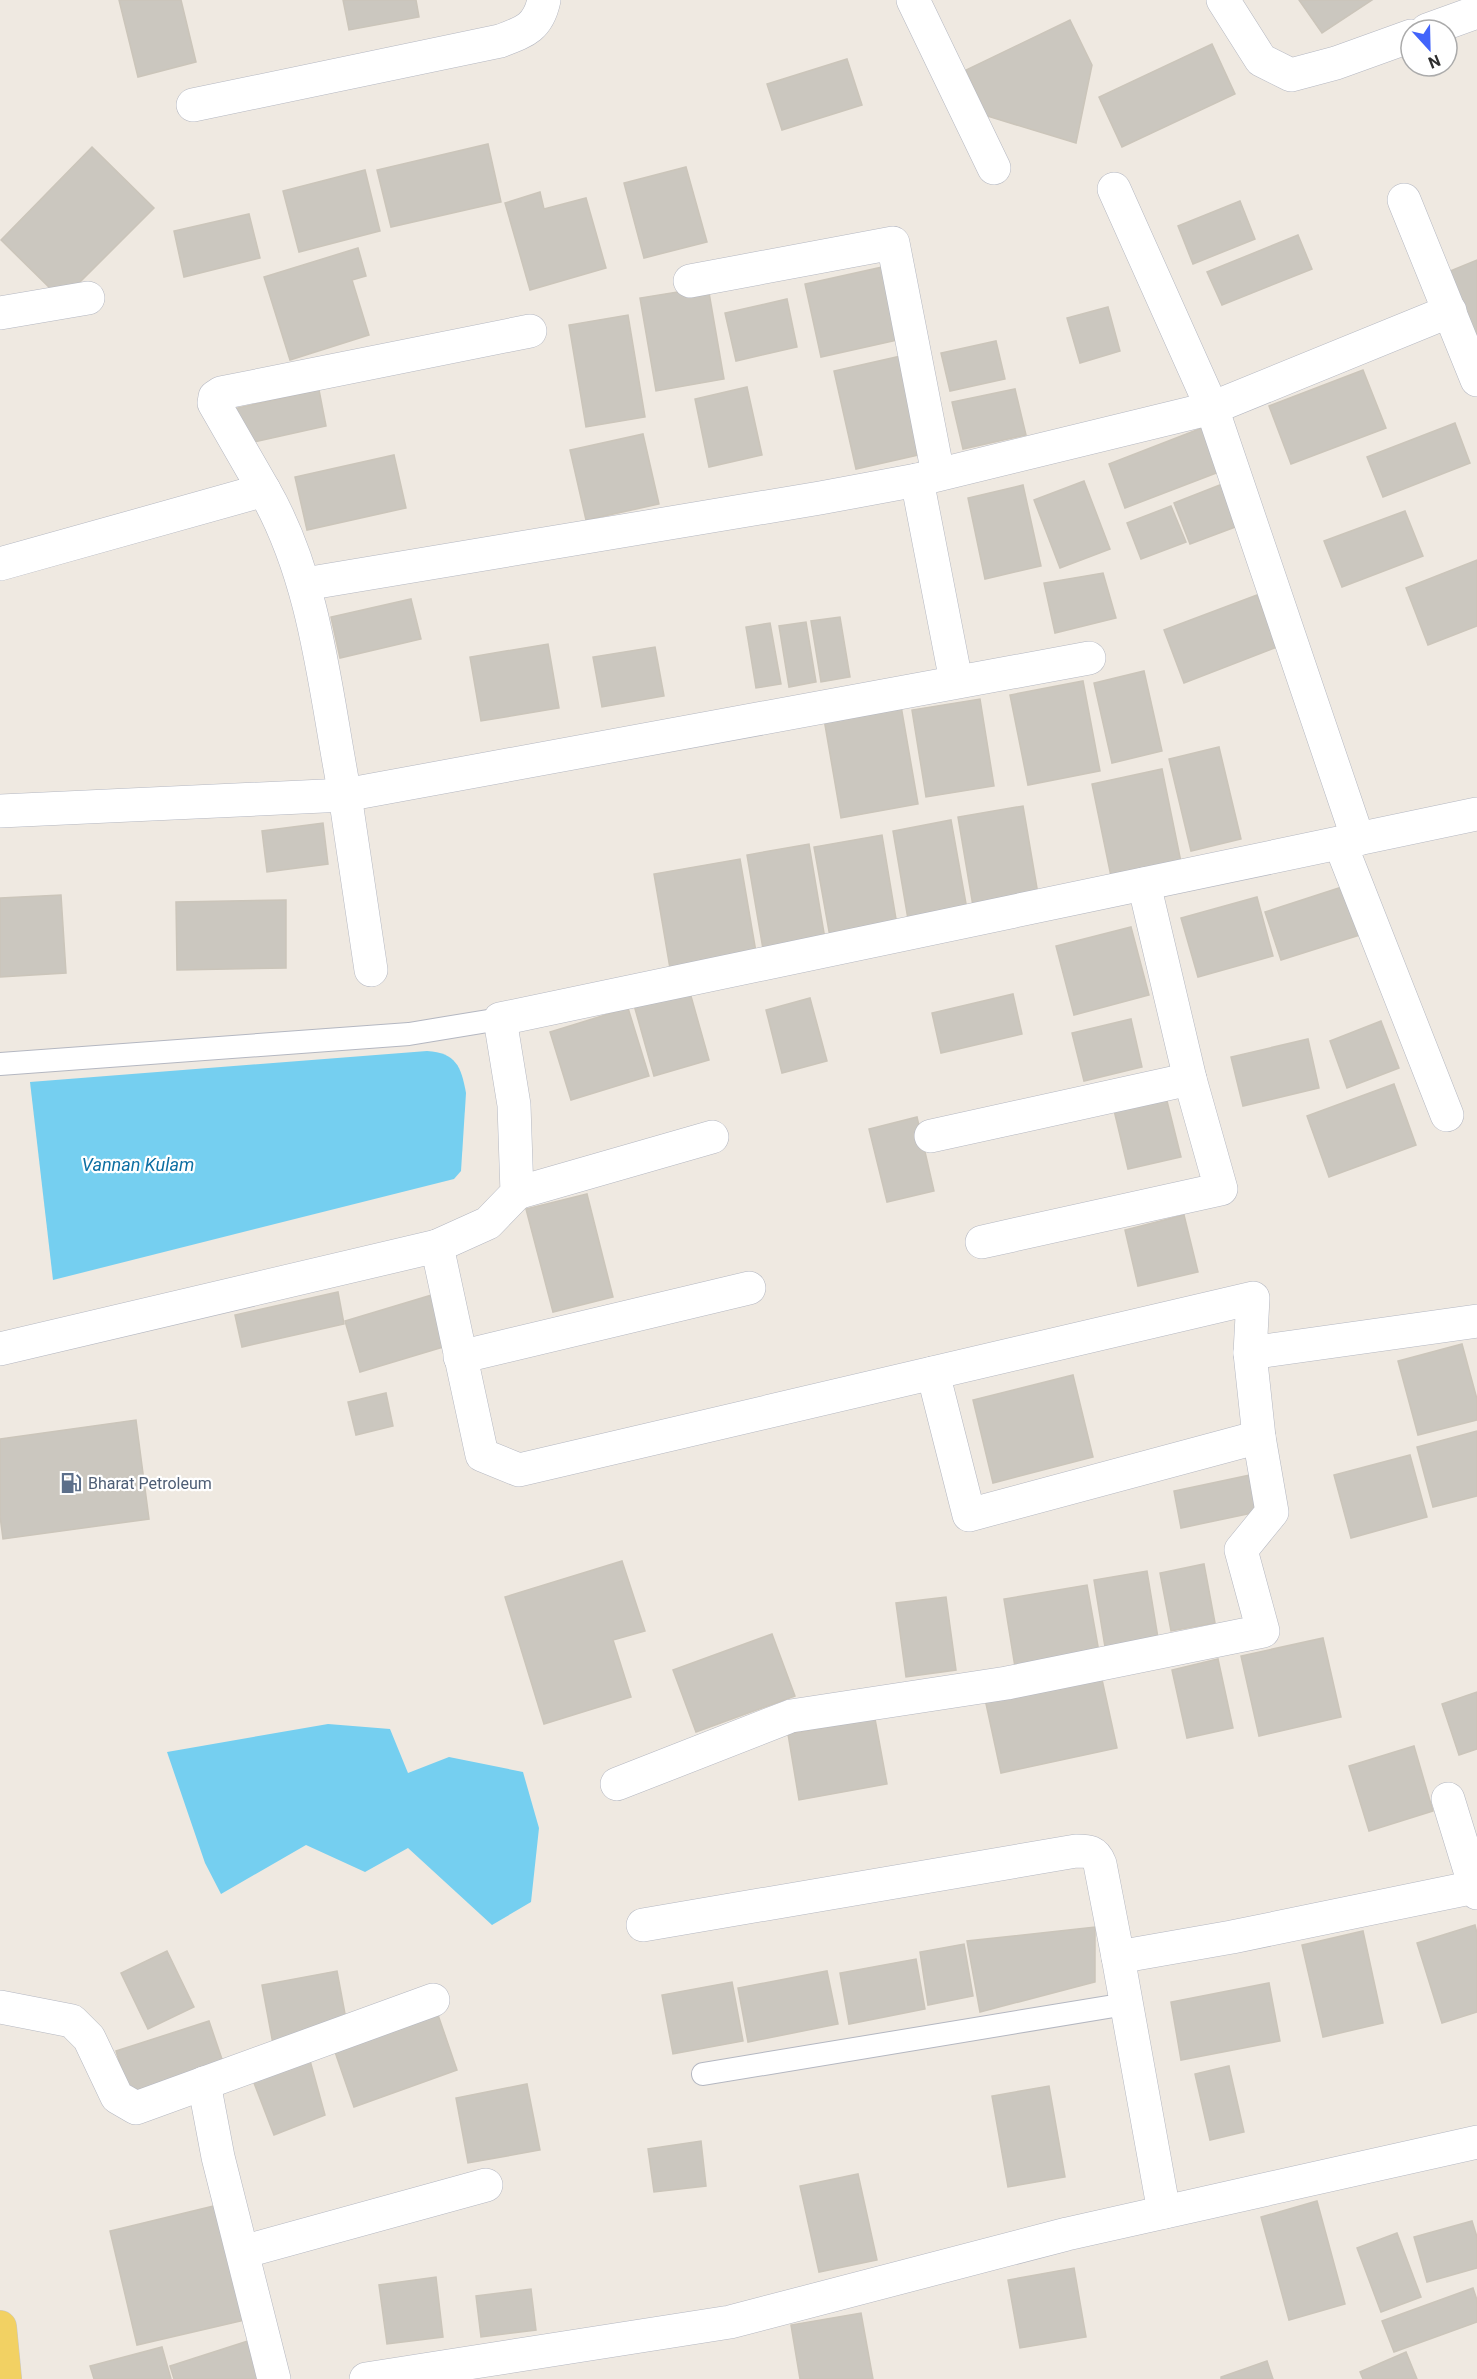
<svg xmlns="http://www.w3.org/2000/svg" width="1477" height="2379" viewBox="0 0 1477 2379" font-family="Roboto,sans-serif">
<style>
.water{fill:#75cff0}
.building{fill:#cbc7bf;stroke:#cbc5ba;stroke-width:1.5}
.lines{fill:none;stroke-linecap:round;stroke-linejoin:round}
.service-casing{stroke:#b4b7c1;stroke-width:24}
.minor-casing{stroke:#b4b7c1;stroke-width:34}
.primary-casing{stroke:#c9c9c9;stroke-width:34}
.service{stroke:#fff;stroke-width:22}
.minor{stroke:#fff;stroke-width:33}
.primary{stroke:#f2d163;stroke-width:33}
.labels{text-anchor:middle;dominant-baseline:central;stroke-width:4.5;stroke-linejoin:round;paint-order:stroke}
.service-label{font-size:16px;fill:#4e5e75;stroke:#fff;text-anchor:start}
.water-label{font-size:18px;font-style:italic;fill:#0d6fa3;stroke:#fff}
</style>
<rect width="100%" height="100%" fill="#efe9e1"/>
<!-- water -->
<g class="water">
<path d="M427,1051C456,1053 461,1066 466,1093L461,1171L454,1179L53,1280L30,1082Z"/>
<path d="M328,1724L390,1729L408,1773L449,1757L523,1772L539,1828L531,1902L492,1925L408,1848L365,1872L306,1845L221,1894L205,1863L167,1752Z"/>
</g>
<!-- building -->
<g class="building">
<path d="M119,0H181L196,62L138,77Z"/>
<path d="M343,0H416L419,17L349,30Z"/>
<path d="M1299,0H1372L1322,33Z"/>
<path d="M1070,20L1092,65L1076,143L987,116L966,70Z"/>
<path d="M1212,44L1235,94L1122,147L1099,97Z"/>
<path d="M847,59L862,105L782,130L767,84Z"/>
<path d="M488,144L501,202L391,227L377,170Z"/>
<path d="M92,147L154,208L62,300L1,240Z"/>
<path d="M686,167L707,242L644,258L624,183Z"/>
<path d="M365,170L380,231L299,252L283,191Z"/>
<path d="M540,192L544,209L586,198L606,268L530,290L505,203Z"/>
<path d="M1240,201L1255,239L1193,264L1178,226Z"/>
<path d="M249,214L260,258L184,277L174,231Z"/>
<path d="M1298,235L1312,269L1222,305L1207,272Z"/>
<path d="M358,248L366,276L352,280L369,335L290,360L264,277Z"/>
<path d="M1477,260V336H1475L1448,272Z"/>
<path d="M887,266L902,339L821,357L805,284Z"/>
<path d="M708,287L724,379L656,391L640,298Z"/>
<path d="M787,299L797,347L736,361L725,313Z"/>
<path d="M1108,307L1120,351L1080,363L1067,318Z"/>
<path d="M628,315L645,417L586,427L569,325Z"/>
<path d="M996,341L1005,379L950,391L941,353Z"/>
<path d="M901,356L923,454L856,469L834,371Z"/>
<path d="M1363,370L1386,428L1291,464L1269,406Z"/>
<path d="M747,387L762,455L709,467L695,399Z"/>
<path d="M1015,389L1026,435L963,449L952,402Z"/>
<path d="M319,390L326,426L241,445L233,409Z"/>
<path d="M1455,423L1470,463L1383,497L1367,457Z"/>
<path d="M1207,426L1224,470L1125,508L1109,464Z"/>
<path d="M643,434L659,504L586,520L570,450Z"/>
<path d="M394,455L406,508L307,530L295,477Z"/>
<path d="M1084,481L1110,549L1060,568L1034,500Z"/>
<path d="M1230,481L1246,523L1190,544L1174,503Z"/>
<path d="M1023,485L1041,566L985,579L968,498Z"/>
<path d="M1171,506L1186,542L1141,559L1127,523Z"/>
<path d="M1405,511L1423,556L1342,587L1324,541Z"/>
<path d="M1477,560V626L1428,645L1406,588Z"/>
<path d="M1103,573L1116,618L1055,633L1044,583Z"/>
<path d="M1257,595L1277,647L1184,683L1164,630Z"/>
<path d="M411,599L421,639L340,658L331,617Z"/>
<path d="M840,617L850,677L821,682L811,621Z"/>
<path d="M806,622L816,682L789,687L779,626Z"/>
<path d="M770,623L781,684L756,688L746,627Z"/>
<path d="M548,644L559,708L481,721L470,657Z"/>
<path d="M655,647L664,696L602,707L593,657Z"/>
<path d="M1144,671L1162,751L1112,763L1094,683Z"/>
<path d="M1083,681L1100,771L1028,785L1010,695Z"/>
<path d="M980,699L994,786L926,797L912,710Z"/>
<path d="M901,706L918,804L841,818L824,719Z"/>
<path d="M1219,747L1241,839L1191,851L1169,759Z"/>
<path d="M1162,769L1182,867L1112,881L1092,784Z"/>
<path d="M1023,806L1039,900L974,912L958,817Z"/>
<path d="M951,820L968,915L909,925L893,831Z"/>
<path d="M323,823L328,864L267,872L262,831Z"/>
<path d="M882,835L897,925L830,937L814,847Z"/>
<path d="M809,844L826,945L764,955L747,855Z"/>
<path d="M740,859L757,958L671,974L654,874Z"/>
<path d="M1348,885L1363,934L1281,960L1265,912Z"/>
<path d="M61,895L66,973L0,977V898Z"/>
<path d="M1257,897L1273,956L1198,977L1181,918Z"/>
<path d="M286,900V968L177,970L176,902Z"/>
<path d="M1131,927L1149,995L1074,1015L1056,946Z"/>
<path d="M687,982L709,1060L654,1076L632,998Z"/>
<path d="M1013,994L1022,1034L941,1053L932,1013Z"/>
<path d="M810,998L827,1061L782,1073L766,1010Z"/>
<path d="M628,1008L649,1076L571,1100L550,1032Z"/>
<path d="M1131,1019L1142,1067L1084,1081L1072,1033Z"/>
<path d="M1381,1021L1399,1068L1347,1088L1330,1041Z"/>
<path d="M1308,1039L1319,1088L1243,1106L1231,1057Z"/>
<path d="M1394,1084L1416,1145L1329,1177L1307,1116Z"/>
<path d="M1165,1093L1181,1157L1128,1169L1113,1106Z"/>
<path d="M917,1117L934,1191L887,1202L869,1129Z"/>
<path d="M587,1194L613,1297L553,1312L526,1209Z"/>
<path d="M1184,1215L1198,1272L1138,1286L1125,1230Z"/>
<path d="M338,1292L344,1324L242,1347L235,1315Z"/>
<path d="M435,1294L450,1345L360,1372L345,1321Z"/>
<path d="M1462,1344L1477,1399V1420L1418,1435L1398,1361Z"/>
<path d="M1073,1375L1093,1457L993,1483L973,1400Z"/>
<path d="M386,1393L393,1426L356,1435L348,1402Z"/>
<path d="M136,1420L149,1519L3,1539L0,1516V1439Z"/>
<path d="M1477,1431V1496L1433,1507L1417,1447Z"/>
<path d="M1410,1455L1427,1517L1351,1538L1334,1475Z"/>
<path d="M1255,1474L1262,1511L1181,1528L1174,1491Z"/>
<path d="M622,1561L645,1631L613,1640L631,1697L544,1724L505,1597Z"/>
<path d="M1204,1564L1215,1623L1171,1631L1160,1573Z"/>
<path d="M1147,1571L1159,1644L1106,1653L1094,1580Z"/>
<path d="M1087,1585L1099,1652L1015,1667L1004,1599Z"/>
<path d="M946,1597L956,1670L906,1677L896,1603Z"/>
<path d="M772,1634L795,1696L696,1732L673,1670Z"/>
<path d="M1323,1638L1341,1717L1259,1736L1241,1656Z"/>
<path d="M1218,1659L1233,1728L1187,1738L1172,1670Z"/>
<path d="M1101,1675L1117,1748L1001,1773L985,1699Z"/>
<path d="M1477,1692V1749L1459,1755L1442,1704Z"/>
<path d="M875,1719L887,1784L799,1800L788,1734Z"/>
<path d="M1414,1746L1433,1811L1369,1831L1349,1766Z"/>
<path d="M1475,1925L1477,1933V2012L1442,2023L1417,1943Z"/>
<path d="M1095,1927V1982L980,2012L967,1941Z"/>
<path d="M1363,1931L1383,2023L1323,2037L1302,1945Z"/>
<path d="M964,1944L973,1996L928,2005L920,1952Z"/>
<path d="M167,1951L194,2007L148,2029L121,1973Z"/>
<path d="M916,1959L925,2009L849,2024L840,1973Z"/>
<path d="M337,1971L348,2030L273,2044L262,1985Z"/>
<path d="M827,1971L838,2024L748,2042L738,1988Z"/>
<path d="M732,1982L743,2041L673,2054L662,1995Z"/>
<path d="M1269,1983L1280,2041L1181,2060L1171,2002Z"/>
<path d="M437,2012L457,2070L354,2107L334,2049Z"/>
<path d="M209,2021L226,2071L132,2102L116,2051Z"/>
<path d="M309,2057L325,2115L274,2135L251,2075Z"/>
<path d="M1229,2066L1244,2132L1210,2140L1195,2074Z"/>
<path d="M527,2084L540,2150L468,2163L456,2098Z"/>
<path d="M1049,2086L1065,2177L1008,2187L992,2096Z"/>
<path d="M701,2141L706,2186L654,2192L648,2149Z"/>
<path d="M858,2174L877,2260L819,2272L800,2186Z"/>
<path d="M1317,2201L1345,2304L1289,2320L1261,2217Z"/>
<path d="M218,2205L245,2320L137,2345L110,2231Z"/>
<path d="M1472,2221L1477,2237V2268L1427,2282L1414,2237Z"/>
<path d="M1397,2233L1421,2297L1381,2312L1357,2248Z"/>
<path d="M1074,2268L1086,2337L1020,2348L1008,2280Z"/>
<path d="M436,2277L443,2337L387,2344L379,2285Z"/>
<path d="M1473,2288L1477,2300V2322L1394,2352L1382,2321Z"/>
<path d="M531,2289L536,2330L481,2337L476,2296Z"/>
<path d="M861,2313L873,2379H800L791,2325Z"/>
<path d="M251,2340L264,2379H174L170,2366Z"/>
<path d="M162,2347L171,2379H94L90,2366Z"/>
<path d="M1406,2352L1417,2379H1363L1360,2372Z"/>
<path d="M1267,2361L1273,2379H1221V2377Z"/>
</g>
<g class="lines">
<defs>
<g id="service">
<path d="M0,1064L409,1034L500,1019"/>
<path d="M703,2074L1126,2004"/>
</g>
<g id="minor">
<path d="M913,0L994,168"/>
<path d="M1223,0L1261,60L1291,75L1336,63L1411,36"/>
<path d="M1427,30L1477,12"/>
<path d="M193,105L500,41C524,32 538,28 544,0"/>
<path d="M1114,189L1212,408L1358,839"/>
<path d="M1404,200L1477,380"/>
<path d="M690,281L893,243L938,474"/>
<path d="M0,313L88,298"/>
<path d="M917,480L956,681"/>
<path d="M264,490C317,582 325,693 345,795L1089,658"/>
<path d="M0,564L264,490L214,403L215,397L221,393L530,331"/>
<path d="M305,584L820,498L917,480L1212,408L1450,311"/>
<path d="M0,811L345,795L371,970"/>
<path d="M1340,843L1447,1115"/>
<path d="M931,1136L1190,1079"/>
<path d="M517,1193L712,1137"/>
<path d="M982,1242L1221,1189L1190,1079L1144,884"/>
<path d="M437,1246L488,1223L517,1193L514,1105L500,1019L1477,814"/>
<path d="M0,1349L437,1246L482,1455L519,1470L1253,1298L1250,1353L1477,1321"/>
<path d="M460,1357L749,1288"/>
<path d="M933,1373L969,1515L1259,1437L1250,1353"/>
<path d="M617,1784L791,1716L1007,1683L1263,1631L1241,1550L1272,1512L1259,1437"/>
<path d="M1448,1799L1475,1887"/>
<path d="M643,1925L1076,1851C1089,1851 1095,1851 1100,1864L1118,1957"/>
<path d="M0,2007L72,2021L89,2038L117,2097L136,2108L433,2000"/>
<path d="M204,2083L218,2157L274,2379"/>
<path d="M1164,2212L1118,1957L1232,1937L1475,1887L1477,1893"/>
<path d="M243,2252L486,2185"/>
<path d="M366,2379L730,2322L1067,2234L1477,2142"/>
</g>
<path id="primary" d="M0,2327L5,2379"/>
</defs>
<!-- service casing -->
<use href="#service" class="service-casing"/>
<!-- minor casing -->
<use href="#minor" class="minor-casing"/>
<!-- primary casing -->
<use href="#primary" class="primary-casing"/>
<!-- service -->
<use href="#service" class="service"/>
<!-- minor -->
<use href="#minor" class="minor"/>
<!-- primary -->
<use href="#primary" class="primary"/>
</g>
<!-- icons -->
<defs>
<symbol id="fuel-bare" viewBox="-9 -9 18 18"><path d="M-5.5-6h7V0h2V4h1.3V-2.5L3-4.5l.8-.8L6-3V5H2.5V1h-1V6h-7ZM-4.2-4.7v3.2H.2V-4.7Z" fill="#5c6f8a" stroke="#fff" stroke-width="2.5" paint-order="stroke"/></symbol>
</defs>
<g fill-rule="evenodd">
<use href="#fuel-bare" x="56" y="1468" width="30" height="30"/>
</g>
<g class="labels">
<!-- service labels -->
<g class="service-label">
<text x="88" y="1483">Bharat Petroleum</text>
</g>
<!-- water labels -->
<g class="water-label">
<text x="138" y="1164">Vannan Kulam</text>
</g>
</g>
<!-- north arrow -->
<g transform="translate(1429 48) rotate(158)"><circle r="28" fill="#ffffff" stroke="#ababab" stroke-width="1.5"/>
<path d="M0-4.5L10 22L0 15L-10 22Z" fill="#4264fb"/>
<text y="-9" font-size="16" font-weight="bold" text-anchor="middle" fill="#2e2e2e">N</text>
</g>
</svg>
